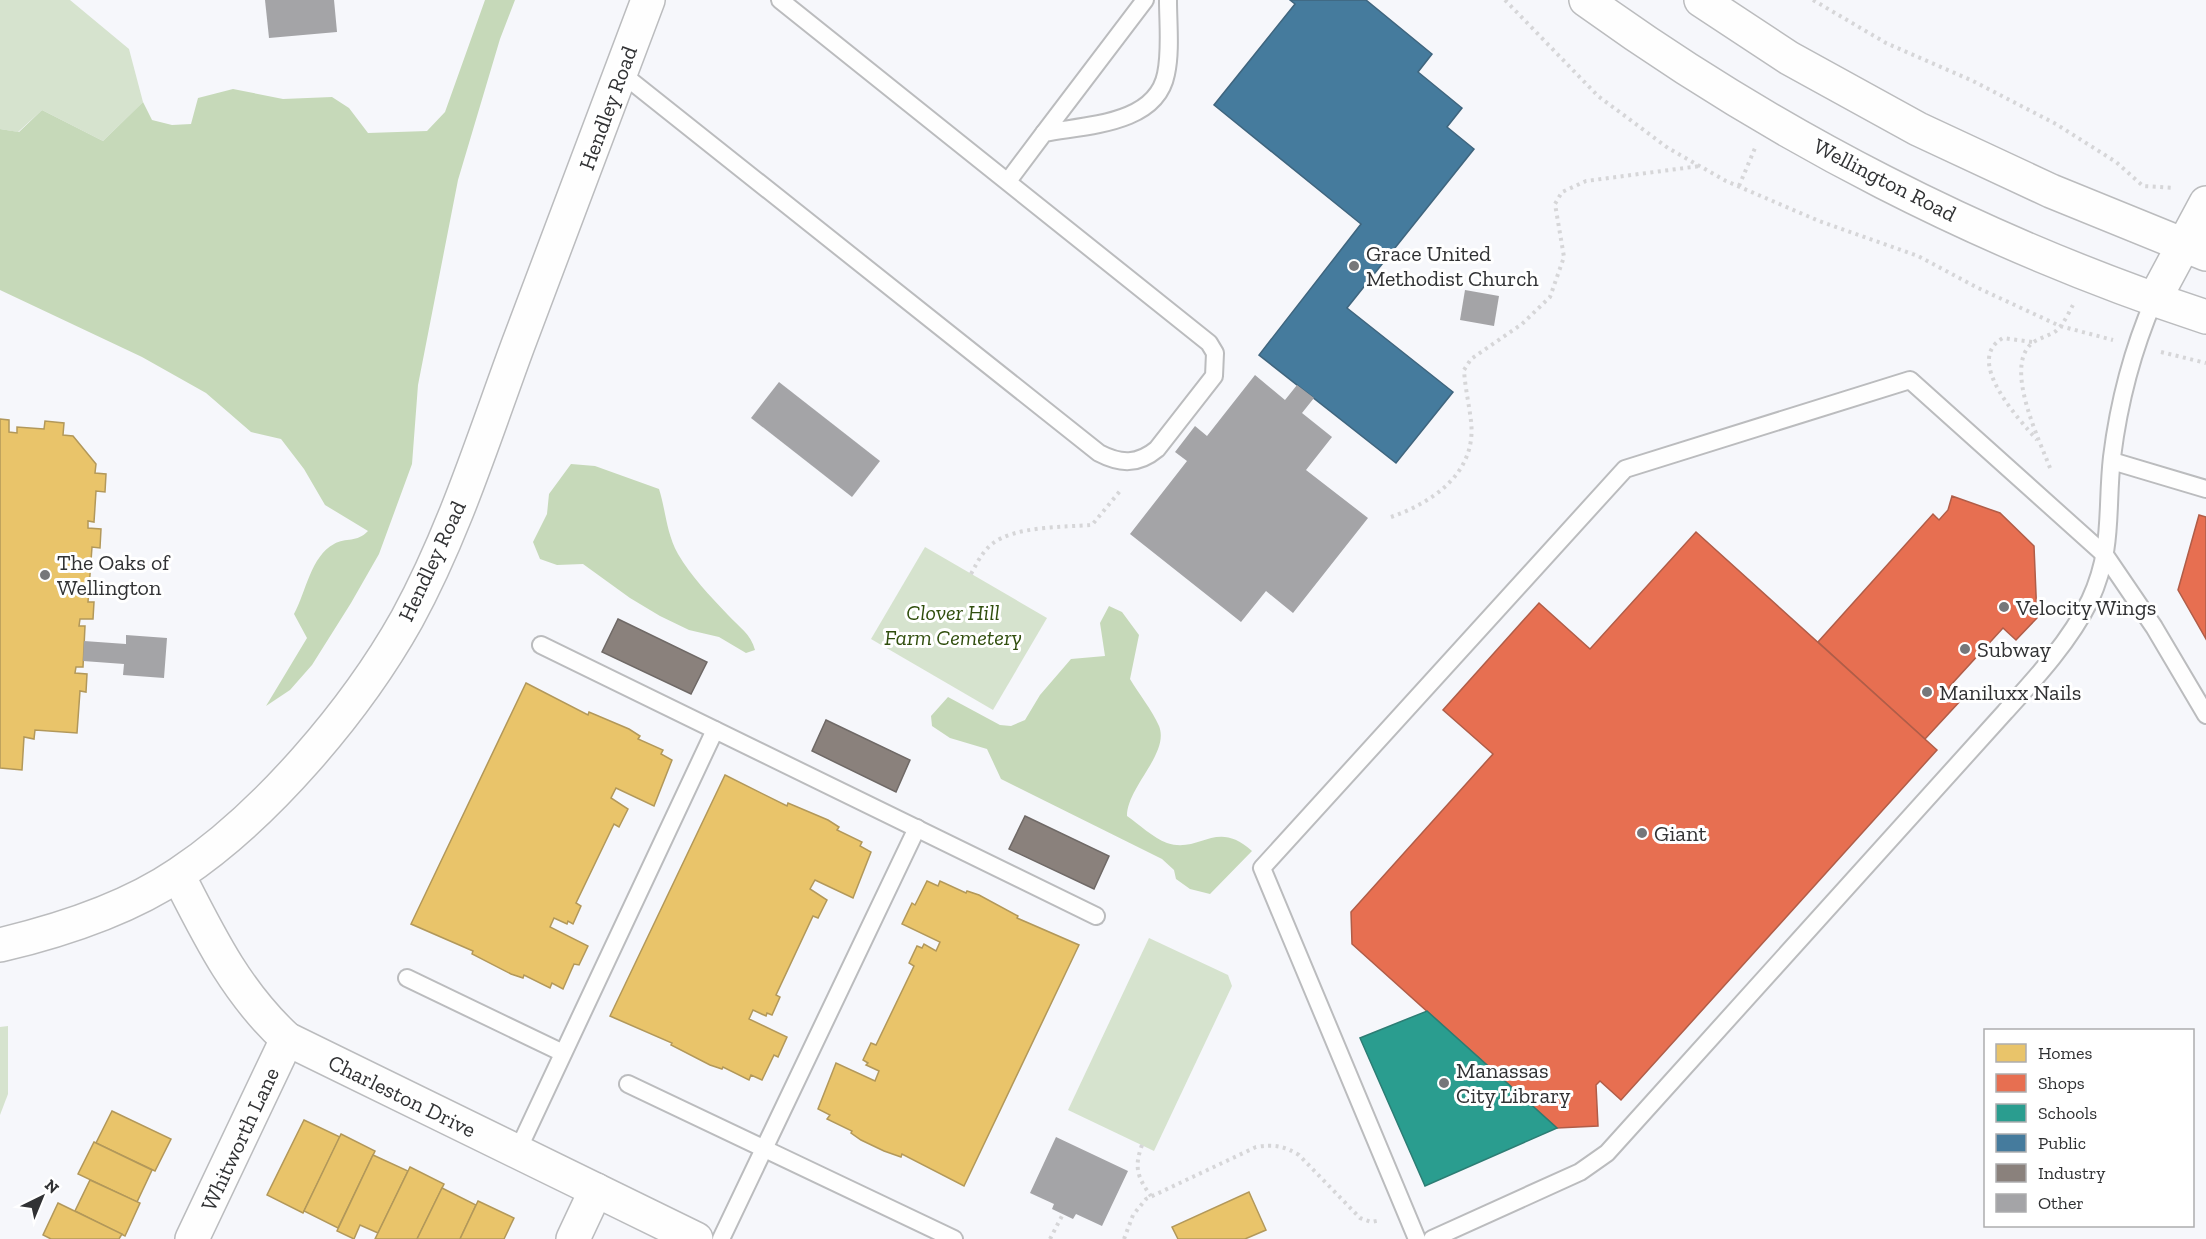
<svg xmlns="http://www.w3.org/2000/svg" width="2206" height="1239" viewBox="0 0 2206 1239" font-family="'Zilla Slab',serif">
<style>
.green{fill:#d6e3ce}
.forest{fill:#c6d9b9}
.homes{fill:#e9c46a;stroke:#b2985a;stroke-width:1.5}
.shops{fill:#e76f51;stroke:#b05d48;stroke-width:1.5}
.schools{fill:#2a9d8f;stroke:#2c7d74;stroke-width:1.5}
.public{fill:#457b9d;stroke:#3f657e;stroke-width:1.5}
.industry{fill:#8a817c;stroke:#6f6966;stroke-width:1.5}
.building{fill:#a4a4a7}
.lines{fill:none;stroke-linecap:round;stroke-linejoin:round}
.service-casing{stroke:#bbbcbe;stroke-width:20}
.minor-casing{stroke:#bbbcbe;stroke-width:36}
.tertiary-casing{stroke:#bbbcbe;stroke-width:36}
.secondary-casing{stroke:#bbbcbe;stroke-width:36}
.path{stroke:#d6d6d8;stroke-width:4;stroke-dasharray:3 4.5;stroke-linecap:butt}
.service{stroke:#fefefe;stroke-width:16}
.minor{stroke:#fefefe;stroke-width:33}
.tertiary{stroke:#fefefe;stroke-width:33}
.secondary{stroke:#fefefe;stroke-width:33}
.poi-dot{fill:#76777a;stroke:#fff;stroke-width:2}
.labels{text-anchor:middle;dominant-baseline:central;stroke-width:6;stroke-linejoin:round;paint-order:stroke}
.street-label{font-size:22px;fill:#313234;stroke:#fff}
.poi-label{font-size:22px;fill:#313234;stroke:#fff;text-anchor:start}
.park-label{font-size:22px;font-style:italic;fill:#304e0d;stroke:#fff}
</style>
<rect width="100%" height="100%" fill="#f6f7fb"/>
<!-- green -->
<g class="green">
<path d="M0,0H70L129,49L143,102L103,141L42,110L18,132L0,129Z"/>
<path d="M925,547L1047,618L993,710L871,639Z"/>
<path d="M1149,938L1228,975L1232,986L1154,1151L1068,1110Z"/>
<path d="M8,1026V1094L0,1115V1027Z"/>
</g>
<!-- forest -->
<g class="forest">
<path d="M485,0H515L500,39L458,180L418,385L412,464L379,554L351,603L312,665L290,690L266,706L307,638L294,614C306,592 311,556 334,544C346,537 357,543 368,531L325,505L304,469L281,439L251,432L206,393L142,357L0,290V129L19,132L42,110L103,141L143,102L152,120L172,125L191,124L198,98L233,89L283,99L332,97L349,108L368,133L427,131L445,112Z"/>
<path d="M571,464L595,466L659,489C666,511 666,532 678,554C691,576 710,596 728,615C739,627 751,634 755,650L746,653L719,637L689,630L660,616L630,598L583,564L557,565L540,559L533,542L547,514L549,494Z"/>
<path d="M1109,606L1122,612L1139,635L1130,679C1139,694 1152,710 1159,726C1170,753 1127,787 1127,816C1139,824 1153,838 1167,843C1200,854 1216,818 1252,851L1210,894L1190,889L1176,879L1174,870L1162,859L1001,779L987,749L950,738L932,726L931,716L948,697L1000,725L1011,726L1025,720L1040,695L1071,659L1105,656L1100,623Z"/>
</g>
<!-- homes -->
<g class="homes">
<path d="M0,419L9,420V432L17,433V427L44,429L45,421L64,423L63,435L73,436L96,464L95,473L106,474L105,492L96,491L94,522L88,521V528L101,529L100,548L92,547L88,602H94L93,619H80L79,626H85L83,667H76L75,673L87,674L86,692L80,691L77,733L35,730L34,739L24,737L22,770L0,768Z"/>
<path d="M526,683L588,715L589,712L629,729L640,736L638,739L663,750L661,754L672,760L654,806L616,788L611,798L628,809L619,827L614,824L576,903L581,906L573,924L568,921L567,924L554,918L550,927L588,946L579,965L574,964L563,989L552,983L550,988L524,975L523,978L511,974L472,954L473,951L411,924Z"/>
<path d="M725,775L787,806L788,803L828,820L839,827L837,830L862,842L860,846L871,852L853,898L815,880L810,889L827,900L818,918L813,916L776,995L780,997L772,1015L767,1013L766,1016L753,1010L749,1019L787,1037L778,1057L774,1055L762,1080L751,1075L749,1080L723,1067L722,1069L710,1065L671,1045L672,1043L610,1016Z"/>
<path d="M927,881L938,886L940,881L966,893L967,891L979,895L1018,916L1017,918L1079,945L964,1186L902,1154L901,1157L884,1151L861,1140L851,1133L852,1131L827,1119L830,1115L818,1109L836,1063L875,1081L879,1071L866,1065L868,1063L863,1060L871,1043L876,1045L914,966L909,963L917,946L922,948L924,944L936,951L940,942L902,924L912,903L915,905Z"/>
<path d="M112,1111L171,1139L155,1171L96,1143Z"/>
<path d="M304,1120L340,1137L303,1213L267,1195Z"/>
<path d="M341,1134L375,1151L338,1228L304,1211Z"/>
<path d="M94,1142L152,1170L137,1202L78,1174Z"/>
<path d="M373,1155L408,1171L378,1233L360,1225L354,1239L337,1231Z"/>
<path d="M410,1167L444,1184L417,1239H375Z"/>
<path d="M90,1180L140,1203L125,1236L75,1211Z"/>
<path d="M442,1188L476,1205L460,1239H417Z"/>
<path d="M1249,1192L1266,1230L1245,1239H1178L1172,1227Z"/>
<path d="M478,1201L514,1218L504,1239H460Z"/>
<path d="M58,1203L122,1234L119,1239H51L43,1235Z"/>
</g>
<!-- shops -->
<g class="shops">
<path d="M1952,496L2000,513L2034,546L2037,618L2016,640L2003,628L1949,687L1962,699L1925,739L1818,642L1933,514L1939,520L1948,510Z"/>
<path d="M2199,515L2206,517V639L2178,590Z"/>
<path d="M1696,532L1937,750L1621,1100L1600,1081L1596,1085L1598,1126L1557,1128L1352,944L1351,912L1493,754L1443,710L1539,603L1590,649Z"/>
</g>
<!-- schools -->
<path class="schools" d="M1427,1011L1557,1128L1425,1186L1360,1038Z"/>
<!-- public -->
<path class="public" d="M1290,0H1366L1432,54L1418,72L1462,108L1447,127L1474,149L1347,308L1453,392L1396,463L1259,355L1361,224L1214,105L1295,4Z"/>
<!-- industry -->
<g class="industry">
<path d="M618,619L707,662L691,694L602,652Z"/>
<path d="M826,720L910,760L896,792L812,751Z"/>
<path d="M1025,816L1109,856L1094,889L1009,849Z"/>
</g>
<!-- building -->
<g class="building">
<path d="M265,0H334L337,32L269,38Z"/>
<path d="M1465,290L1499,296L1494,326L1460,320Z"/>
<path d="M1255,375L1285,400L1297,385L1314,398L1302,413L1332,437L1306,470L1368,518L1293,613L1266,591L1241,622L1130,534L1187,461L1175,452L1195,426L1207,436Z"/>
<path d="M779,382L880,461L852,497L751,418Z"/>
<path d="M126,635L167,638L164,678L123,675L124,664L83,661L84,641L126,644Z"/>
<path d="M1056,1137L1128,1171L1102,1226L1076,1214L1073,1219L1052,1209L1054,1204L1030,1193Z"/>
</g>
<g class="lines">
<defs>
<g id="service">
<path d="M621,73L1099,453C1120,464 1138,465 1157,449L1214,376L1215,353L1209,343L780,0"/>
<path d="M1044,133L1145,0"/>
<path d="M1008,181L1044,133C1085,125 1156,125 1166,74C1171,51 1168,24 1168,0"/>
<path d="M2112,461L2206,489"/>
<path d="M541,645L1096,916"/>
<path d="M407,978L563,1053"/>
<path d="M628,1084L954,1239"/>
<path d="M517,1152L715,730"/>
<path d="M721,1239L917,828"/>
<path d="M1417,1239L1262,868L1625,469L1910,380L2105,555L2154,627L2206,715"/>
<path d="M1432,1239L1580,1172L1607,1153L2005,712C2036,678 2070,641 2090,600C2114,548 2106,510 2112,457C2119,401 2132,351 2154,300"/>
</g>
<g id="minor">
<path d="M2154,300L2206,203"/>
<path d="M178,875C209,936 236,992 287,1039L696,1239"/>
<path d="M192,1239L287,1039"/>
<path d="M573,1239L596,1190"/>
</g>
<path id="tertiary" d="M0,945C59,931 129,908 179,874C266,816 356,710 407,619C454,533 484,437 518,345C562,230 605,115 648,0"/>
<g id="secondary">
<path d="M1586,0C1774,136 1985,244 2206,317"/>
<path d="M1701,0L1789,58L1918,129L2051,191L2206,254"/>
</g>
</defs>
<!-- service casing -->
<use href="#service" class="service-casing"/>
<!-- minor casing -->
<use href="#minor" class="minor-casing"/>
<!-- tertiary casing -->
<use href="#tertiary" class="tertiary-casing"/>
<!-- secondary casing -->
<use href="#secondary" class="secondary-casing"/>
<!-- path -->
<g class="path">
<path d="M1505,0L1598,96L1668,148L1726,181L1819,221L1918,256L1978,288L2060,326L2113,340"/>
<path d="M1813,0L1886,43L1973,81L2056,124L2116,162L2143,186L2175,188"/>
<path d="M1739,186L1755,148"/>
<path d="M2032,342L2003,338C1963,360 2019,419 2037,440"/>
<path d="M2161,352L2206,363"/>
<path d="M2050,468C2040,441 2004,369 2031,344C2038,338 2049,336 2056,331C2064,324 2069,312 2074,303"/>
<path d="M1391,517C1434,502 1477,472 1471,421C1469,404 1465,387 1464,370L1471,359L1522,324L1550,297L1564,257L1555,204L1562,192L1586,181L1700,166"/>
<path d="M971,574C977,563 982,552 992,544C1014,526 1064,527 1092,525L1120,491"/>
<path d="M1142,1145C1134,1167 1137,1177 1151,1196"/>
<path d="M1050,1239L1063,1214"/>
<path d="M1124,1239L1133,1215L1146,1199L1256,1147C1274,1144 1284,1146 1299,1155L1360,1218L1371,1222L1381,1220"/>
</g>
<!-- service -->
<use href="#service" class="service"/>
<!-- minor -->
<use href="#minor" class="minor"/>
<!-- tertiary -->
<use href="#tertiary" class="tertiary"/>
<!-- secondary -->
<use href="#secondary" class="secondary"/>
</g>
<!-- markers -->
<g class="poi-dot">
<circle cx="1354" cy="266" r="6"/>
<circle cx="45" cy="575" r="6"/>
<circle cx="2004" cy="607" r="6"/>
<circle cx="1965" cy="649" r="6"/>
<circle cx="1927" cy="692" r="6"/>
<circle cx="1642" cy="833" r="6"/>
<circle cx="1444" cy="1083" r="6"/>
</g>
<g class="labels">
<!-- street labels -->
<g class="street-label">
<text transform="translate(608 108) rotate(-70)">Hendley Road</text>
<text transform="translate(1885 180) rotate(27)">Wellington Road</text>
<text transform="translate(432 561) rotate(-65)">Hendley Road</text>
<text transform="translate(402 1096) rotate(26)">Charleston Drive</text>
<text transform="translate(240 1139) rotate(-65)">Whitworth Lane</text>
</g>
<!-- poi labels -->
<g class="poi-label">
<text x="1366" y="253">Grace United<tspan x="1366" dy="25">Methodist Church</tspan></text>
<text x="57" y="562">The Oaks of<tspan x="57" dy="25">Wellington</tspan></text>
<text x="2016" y="607">Velocity Wings</text>
<text x="1977" y="649">Subway</text>
<text x="1939" y="692">Maniluxx Nails</text>
<text x="1654" y="833">Giant</text>
<text x="1456" y="1070">Manassas<tspan x="1456" dy="25">City Library</tspan></text>
</g>
<!-- park labels -->
<g class="park-label">
<text x="953" y="612">Clover Hill<tspan x="953" dy="25">Farm Cemetery</tspan></text>
</g>
</g>
<!-- legend -->
<rect x="1984" y="1029" width="210" height="198" fill="#ffffff" stroke="#adadae" stroke-width="1.5"/>
<rect x="1996" y="1044" width="30" height="18" fill="#e9c46a" stroke="#adadae" stroke-width="1.5"/>
<text x="2038" y="1059" font-size="18" fill="#313234">Homes</text>
<rect x="1996" y="1074" width="30" height="18" fill="#e76f51" stroke="#adadae" stroke-width="1.5"/>
<text x="2038" y="1089" font-size="18" fill="#313234">Shops</text>
<rect x="1996" y="1104" width="30" height="18" fill="#2a9d8f" stroke="#adadae" stroke-width="1.5"/>
<text x="2038" y="1119" font-size="18" fill="#313234">Schools</text>
<rect x="1996" y="1134" width="30" height="18" fill="#457b9d" stroke="#adadae" stroke-width="1.5"/>
<text x="2038" y="1149" font-size="18" fill="#313234">Public</text>
<rect x="1996" y="1164" width="30" height="18" fill="#8a817c" stroke="#adadae" stroke-width="1.5"/>
<text x="2038" y="1179" font-size="18" fill="#313234">Industry</text>
<rect x="1996" y="1194" width="30" height="18" fill="#a4a4a7" stroke="#adadae" stroke-width="1.5"/>
<text x="2038" y="1209" font-size="18" fill="#313234">Other</text>
<!-- north arrow -->
<g transform="translate(42 1197) rotate(43)" stroke="#ffffff" stroke-width="4.5" paint-order="stroke">
<path d="M0-4.5L10 22L0 15L-10 22Z" fill="#313234"/>
<text y="-9" font-size="16" font-weight="bold" text-anchor="middle" fill="#313234">N</text>
</g>
</svg>
